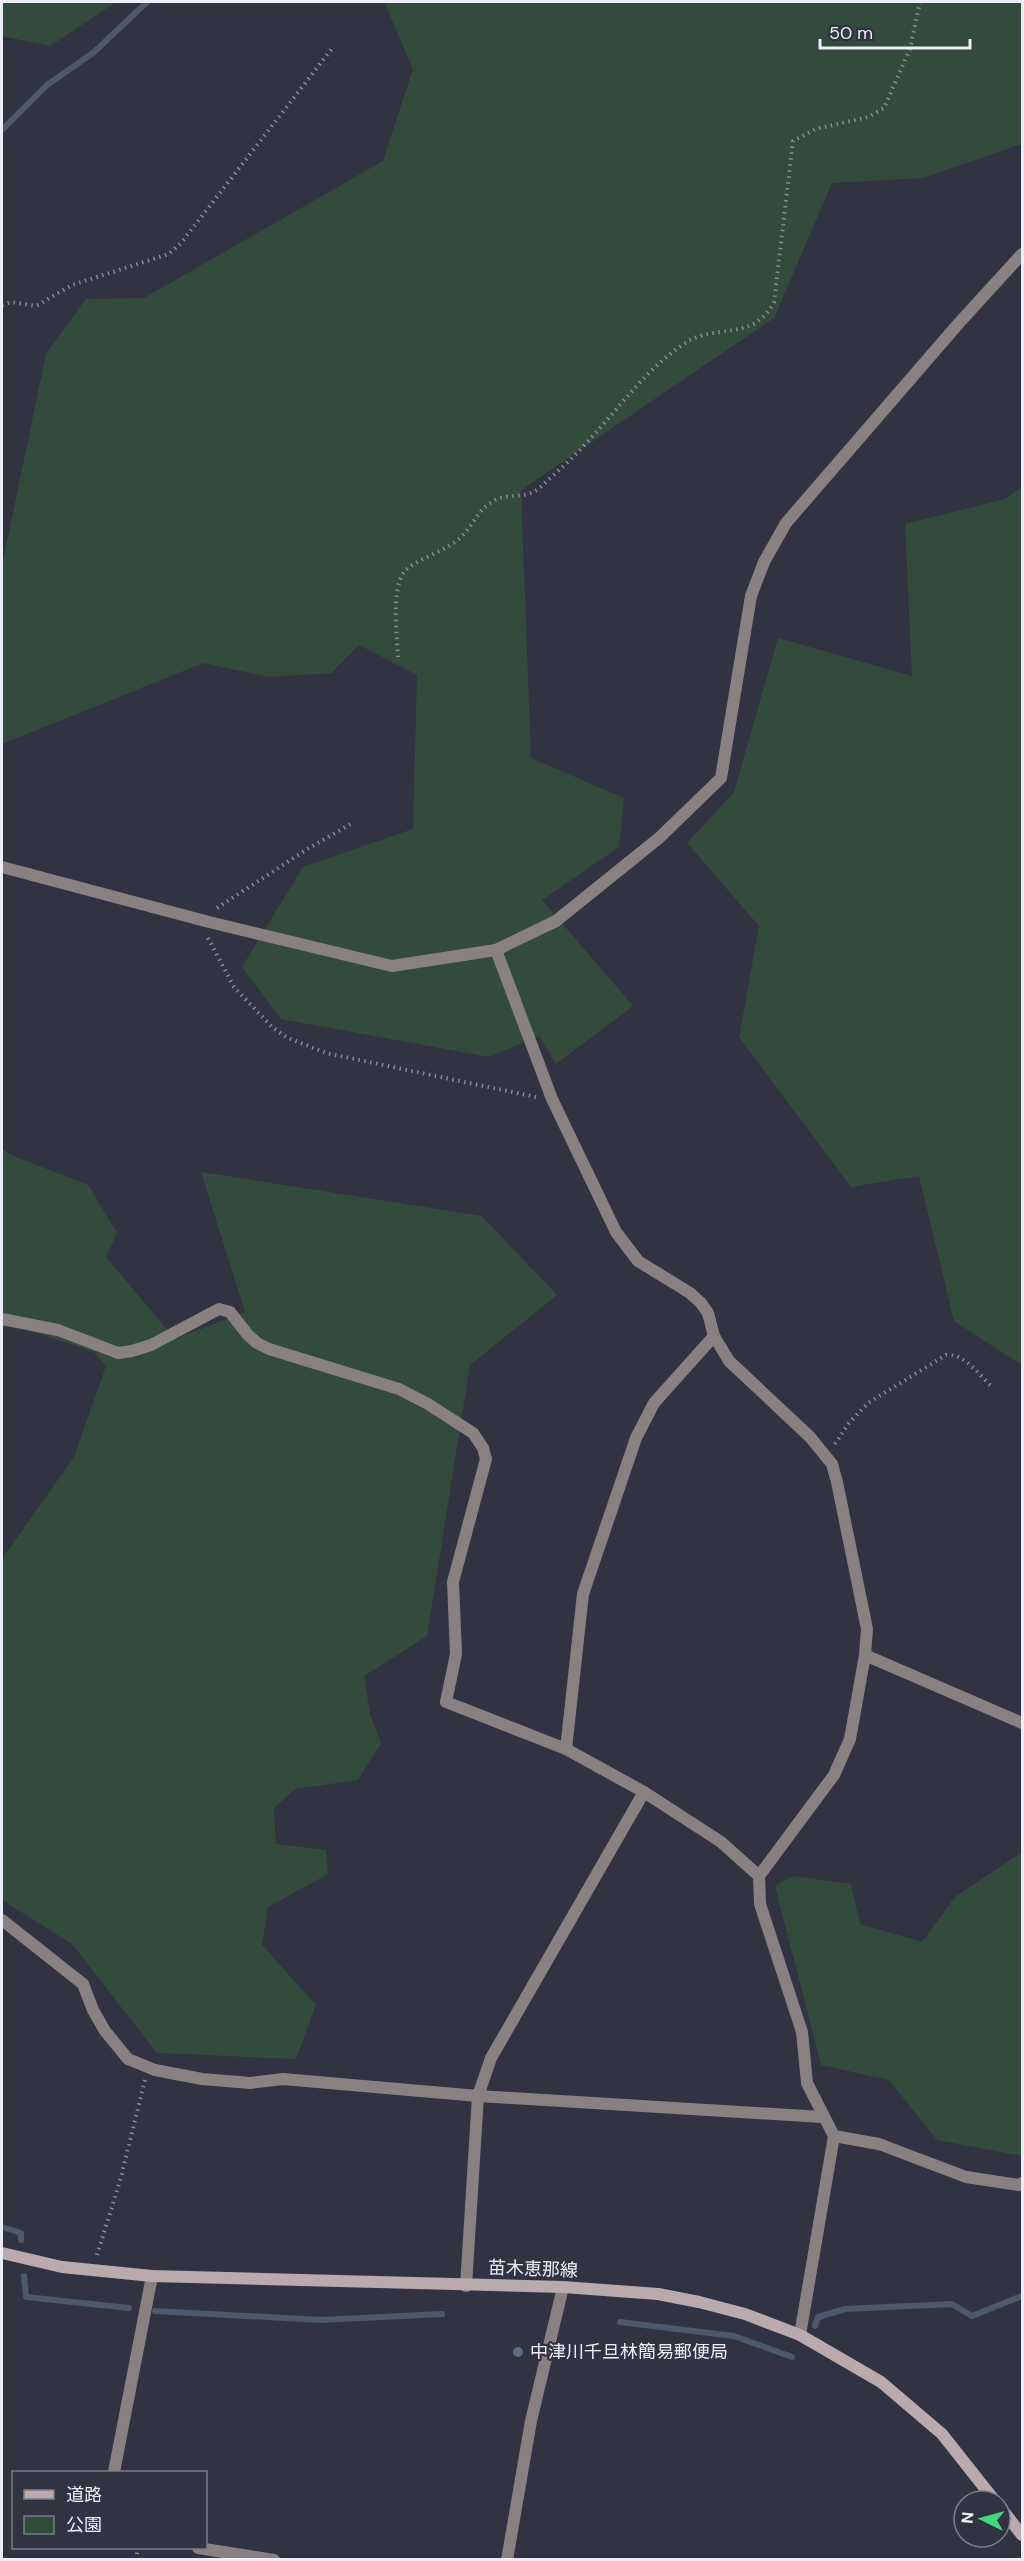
<svg xmlns="http://www.w3.org/2000/svg" width="1024" height="2561" viewBox="0 0 1024 2561" font-family="'DM Sans','Noto Sans JP',sans-serif">
<style>
.green{fill:#334b3c}
.lines{fill:none;stroke-linecap:round;stroke-linejoin:round}
.stream{stroke:#4c586b;stroke-width:6}
.path{stroke:#898b98;stroke-width:4;stroke-dasharray:1.5 4.5;stroke-linecap:butt}
.minor{stroke:#898082;stroke-width:12}
.secondary{stroke:#baaaae;stroke-width:12}
.service-dot{fill:#5c6f8a;stroke:#313342;stroke-width:2}
.labels{text-anchor:middle;dominant-baseline:central;stroke-width:4.5;stroke-linejoin:round;paint-order:stroke}
.street-label{font-size:18px;fill:#eceef7;stroke:#313342}
.poi-label{font-size:18px;fill:#eceef7;stroke:#313342;text-anchor:start}
</style>
<rect width="100%" height="100%" fill="#313342"/>
<!-- green -->
<g class="green">
<path d="M2,2H116L50,46L2,36Z"/>
<path d="M384,2H1022V144L923,178L832,183L774,318L521,490L531,758L624,798L619,847L542,900L633,1006L556,1064L539,1036L489,1057L281,1019L242,967L303,867L413,829L417,675L359,645L331,673L269,677L203,663L2,744V565L46,354L86,299L144,298L383,161L413,69Z"/>
<path d="M1022,487V486V1365L954,1321L919,1176L851,1187L739,1037L759,926L687,843L734,792L778,638L912,676L905,524L1005,499Z"/>
<path d="M2,1148L11,1155L88,1185L117,1233L106,1257L175,1339L245,1312L201,1172L482,1216L557,1295L470,1365L427,1636L364,1676L370,1714L381,1743L358,1780L295,1789L274,1808L276,1844L326,1850L328,1874L268,1907L262,1945L316,2005L296,2059L157,2053L72,1944L2,1900V1559L74,1457L106,1366L94,1352L2,1321Z"/>
<path d="M1022,1852V2156L937,2140L889,2080L821,2065L775,1886L793,1876L851,1884L860,1924L922,1942L955,1897Z"/>
</g>
<g class="lines">
<!-- stream -->
<g class="stream">
<path d="M2,130L47,85L93,53L147,2"/>
<path d="M2,2227L21,2233V2240"/>
<path d="M24,2276L26,2297L129,2308"/>
<path d="M155,2311L321,2320L442,2314"/>
<path d="M620,2322L734,2336L792,2357"/>
<path d="M815,2326L818,2317L845,2309L952,2304L972,2316L1022,2296"/>
</g>
<!-- path -->
<g class="path">
<path d="M2,305L11,302L36,306L72,285L169,254L181,243L334,46"/>
<path d="M398,657C397,635 391,590 404,572C415,559 448,551 462,536C475,523 477,510 495,500C507,494 523,498 535,491C543,486 551,477 559,470C602,433 640,371 687,342C719,323 753,342 774,302L793,141L816,129L868,117L884,108L910,49L920,2"/>
<path d="M217,908L309,848L354,822"/>
<path d="M208,938L234,987L272,1027L286,1037L326,1053L536,1097"/>
<path d="M835,1444L849,1423L868,1403L946,1355C965,1353 980,1376 993,1388"/>
<path d="M97,2255L120,2181L145,2080"/>
<path d="M136,2560L138,2548"/>
</g>
<!-- minor -->
<g class="minor">
<path d="M2,867L209,922L392,966L496,950L556,921L659,838L721,778L751,596L764,562L786,523L959,323L1022,254"/>
<path d="M496,950L552,1099L616,1232L638,1261L690,1293L701,1303L708,1313L714,1336L729,1361L810,1437L832,1464L837,1482L867,1629L865,1655L850,1739L834,1775L759,1876L760,1904L802,2032L807,2083L834,2136L800,2335"/>
<path d="M2,1319L58,1330L118,1353L132,1351L151,1345L219,1309L230,1312L248,1335L257,1343L269,1349L399,1389L428,1404L473,1433L483,1448L486,1459L453,1582L456,1654L446,1702L566,1749"/>
<path d="M714,1336L654,1403L636,1438L583,1594L566,1749L644,1792L721,1842L759,1876"/>
<path d="M865,1655L1022,1723"/>
<path d="M2,1920L83,1984L93,2010L105,2031L128,2059L155,2070L202,2079L250,2083L283,2079L478,2096L822,2117"/>
<path d="M834,2136L879,2144L966,2177L1019,2185L1022,2183"/>
<path d="M466,2286L478,2096L491,2058L644,1792"/>
<path d="M114,2472L152,2276"/>
<path d="M198,2548L274,2560"/>
<path d="M507,2560L531,2421L563,2287"/>
</g>
<!-- secondary -->
<g class="secondary">
<path d="M2,2253L62,2267L152,2276L563,2287L658,2294L699,2302L745,2314L800,2335L881,2382L942,2434L995,2501"/>
<path d="M1000,2507L1022,2535"/>
</g>
</g>
<!-- markers -->
<circle class="service-dot" cx="518" cy="2352" r="6"/>
<g class="labels">
<!-- street labels -->
<g class="street-label">
<text transform="translate(533 2269) rotate(2)">苗木恵那線</text>
</g>
<!-- poi labels -->
<g class="poi-label">
<text x="530" y="2352">中津川千旦林簡易郵便局</text>
</g>
</g>
<!-- border -->
<rect width="1024" height="2561" fill="none" stroke="#eceef7" stroke-width="6"/>
<!-- legend -->
<rect x="12" y="2471" width="195" height="78" fill="#313342" stroke="#7c7e8a" stroke-width="1.5"/>
<rect x="24" y="2490" width="30" height="9" fill="#baaaae" stroke="#7c7e8a" stroke-width="1.5"/>
<text x="66" y="2501" font-size="18" fill="#eceef7">道路</text>
<rect x="24" y="2516" width="30" height="18" fill="#334b3c" stroke="#7c7e8a" stroke-width="1.5"/>
<text x="66" y="2531" font-size="18" fill="#eceef7">公園</text>
<!-- north arrow -->
<g transform="translate(982 2519) rotate(275)"><circle r="28" fill="#313342" stroke="#7c7e8a" stroke-width="1.5"/>
<path d="M0-4.5L10 22L0 15L-10 22Z" fill="#43d77b"/>
<text y="-9" font-size="16" font-weight="bold" text-anchor="middle" fill="#eceef7">N</text>
</g>
<!-- scale -->
<path d="M820 39v9h150v-9" fill="none" stroke="#eceef7" stroke-width="3"/>
<text x="829" y="39" font-size="18" fill="#eceef7" stroke="#313342" stroke-width="4.5" paint-order="stroke">50 m</text>
</svg>
